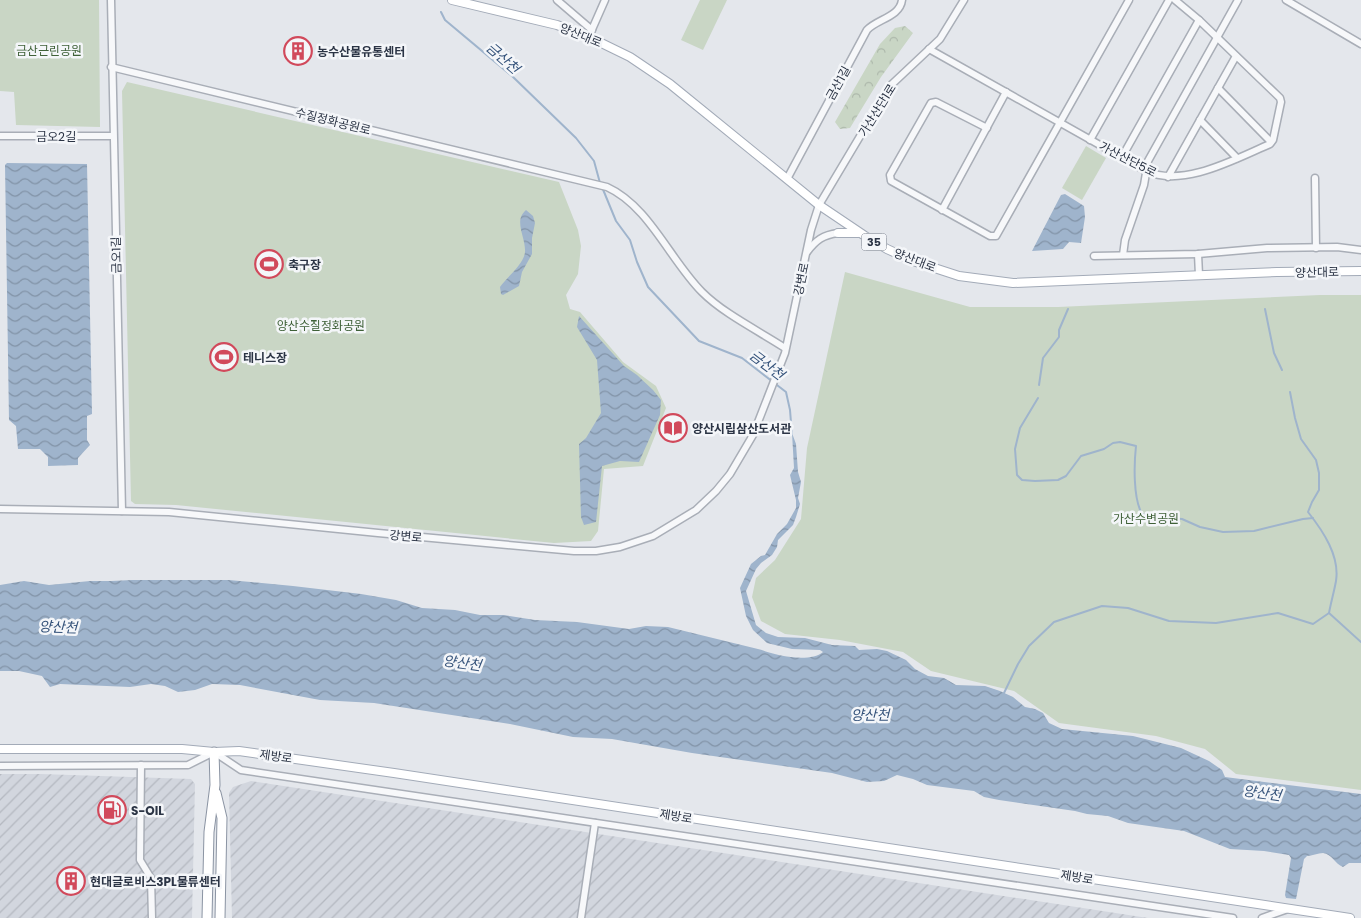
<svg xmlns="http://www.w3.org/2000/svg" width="1361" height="918" viewBox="0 0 1361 918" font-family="Poppins,'Noto Sans KR',sans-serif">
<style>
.industrial{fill:url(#industrial-furrows)}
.forest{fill:url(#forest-crowns)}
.green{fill:#c9d6c5}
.water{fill:url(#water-waves)}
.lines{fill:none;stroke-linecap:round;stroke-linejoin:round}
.stream{stroke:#9fb4cc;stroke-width:2}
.minor-casing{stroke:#a9aeb7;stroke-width:9}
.major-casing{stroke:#a3abb8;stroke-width:10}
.highway-casing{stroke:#8b94a3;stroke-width:11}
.minor{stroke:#f7f8fa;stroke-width:6}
.major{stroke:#fff;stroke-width:8}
.highway{stroke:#fff;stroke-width:9}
.labels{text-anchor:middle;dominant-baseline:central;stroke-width:5;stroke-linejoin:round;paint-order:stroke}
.shield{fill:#f4f6f9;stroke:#676e7b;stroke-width:1}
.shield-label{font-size:11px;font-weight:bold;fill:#2b3445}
.street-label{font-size:12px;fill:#2b3445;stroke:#f4f6f9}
.park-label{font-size:12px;fill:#3f6138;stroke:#f4f6f9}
.poi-label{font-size:12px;font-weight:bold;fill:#2b3445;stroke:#f4f6f9;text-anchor:start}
.water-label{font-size:14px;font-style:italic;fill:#34527a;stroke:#f4f6f9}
</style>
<defs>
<pattern id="industrial-furrows" width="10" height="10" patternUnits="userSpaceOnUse" patternTransform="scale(1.25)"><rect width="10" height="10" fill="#d2d6de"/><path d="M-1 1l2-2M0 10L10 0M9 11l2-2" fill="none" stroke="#b4b8c0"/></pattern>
<pattern id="forest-crowns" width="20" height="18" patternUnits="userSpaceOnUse" patternTransform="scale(1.25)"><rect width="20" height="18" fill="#c9d6c5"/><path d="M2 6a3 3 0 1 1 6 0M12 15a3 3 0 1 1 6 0" fill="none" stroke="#adb8ab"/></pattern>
<pattern id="water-waves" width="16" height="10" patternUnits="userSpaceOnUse" patternTransform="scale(1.25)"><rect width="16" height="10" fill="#9fb4cc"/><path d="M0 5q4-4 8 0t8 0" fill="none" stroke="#8293a7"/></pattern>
</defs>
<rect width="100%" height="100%" fill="#e4e7ec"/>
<!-- industrial -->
<g class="industrial">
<path d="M0,774H41L191,779L195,784L192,918H0Z"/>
<path d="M251,781L1148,918H232L229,793L233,787Z"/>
</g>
<!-- forest -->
<path class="forest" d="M905,26L913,33L881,77L850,128L840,129L835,122L880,44L895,28Z"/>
<!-- green -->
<g class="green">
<path d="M0,0H99L100,127L16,125L14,92L0,91Z"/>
<path d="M700,0H727L703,50L681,40Z"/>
<path d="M127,82L559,182L578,230L581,246L578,274L566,295L570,309L580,312L623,362L656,386L666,408L643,466L604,469L598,531L591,541L554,543L176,505L135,504L131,501L122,91Z"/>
<path d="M1086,146L1106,158L1082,200L1062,188Z"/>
<path d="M845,272L970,307H1058L1320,295H1361V790L1236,774L1205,749L1156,736L1059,723L1014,691L931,671L903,652L840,640L785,634L761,621L752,597L756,578L775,560L801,519L807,448Z"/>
</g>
<!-- water -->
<g class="water">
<path d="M7,163L87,164L92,414L87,416V440L90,445L78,458V465L48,466V457L40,449H18L16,426L9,420L5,165Z"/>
<path d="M1065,194L1084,206L1085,217L1081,243L1069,242L1063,249L1032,251L1061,195Z"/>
<path d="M526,210L533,216L535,223L532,238V254L522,272L519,286L503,295L501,294L500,287C507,277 524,264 525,252C526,237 513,221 526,210Z"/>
<path d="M579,316L624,366L637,375L653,390L661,400L660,415L639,462L620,461L602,466L596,522L584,525L581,517L579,444L586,438L601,413L597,360L577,327Z"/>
<path d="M792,433L796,444L798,472L801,482L798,498L800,504L796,517L793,525L778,540L777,547L772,555L761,563L756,569L746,591L756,625L766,633L778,637L805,638L832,645L855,646L859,650L877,649L887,651L906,660L915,669L928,676L944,678L956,685L985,686L1000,691L1013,697L1025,707L1035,709L1043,713L1049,723L1062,729L1133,736L1181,748L1209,761L1222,770L1225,777L1361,794V863H1349L1343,867C1335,864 1332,854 1323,853C1318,853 1312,856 1307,856L1304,859L1296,899L1286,898L1285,895L1291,858L1289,855L1264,851L1230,849L1184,831L1128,823L1108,816L1087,814L1075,811L999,800L984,797L974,791L927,785L913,779L897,775L884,781L867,782L832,773L692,753L612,739L573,737L510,724L374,703L320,700L240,685L212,684L195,690L178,692L165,686L151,684L130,687L60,684L50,687L42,676L19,671H0V585L24,581L49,585L90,581H111L132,580H229L293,586L361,594L396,600L422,608L455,610L480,615H503L535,620L577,622L629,629L646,626L668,627L762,650C777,656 810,663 823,652L820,650L792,649L767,643L753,630L746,616L740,588L751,564L761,556L765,555L777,534L787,524L796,508V500L790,475L794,468Z"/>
</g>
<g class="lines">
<!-- stream -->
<g class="stream">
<path d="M441,12L445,20L512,76L576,138L594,161L600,183"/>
<path d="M602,187L616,221L630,240L637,262L648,287L699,341L742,358L786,392L790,410L792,435"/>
<path d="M1265,309L1274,353L1282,370"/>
<path d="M1039,385L1043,358L1059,337V330L1068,309"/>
<path d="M1290,392L1295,418L1301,439L1316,460L1319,473V490L1312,502L1308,512C1323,531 1340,556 1336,581C1334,592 1331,602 1329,613L1361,642"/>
<path d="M1038,398L1020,428L1015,449L1017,475L1022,480L1035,481L1058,480L1066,476L1081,456L1104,449L1113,443L1120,442L1136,446C1134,464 1133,498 1142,514L1149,516L1182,519L1200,527L1223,532L1254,531L1303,519L1313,518"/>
<path d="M1004,693L1018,664L1029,646L1054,622L1102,606L1128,608L1169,621L1216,623L1278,613L1313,624L1329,613"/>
</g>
<defs>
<g id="minor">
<path d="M111,0L122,511"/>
<path d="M557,0L592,30"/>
<path d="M1286,0L1361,44"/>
<path d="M590,34L605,0"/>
<path d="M929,49L1146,171C1183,188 1235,159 1270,144L1273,140L1281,102L1280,98L1199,20L1175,0"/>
<path d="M111,67L607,187C649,206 670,260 702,292C724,314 759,331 785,348"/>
<path d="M1218,88L1271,142"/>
<path d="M1200,120L1237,158"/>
<path d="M987,128L936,102L931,103L890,175L891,181L990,236H996L1129,0"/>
<path d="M0,136H113"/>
<path d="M1090,140L1169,0"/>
<path d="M1122,157L1199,20"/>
<path d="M1168,177L1236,56"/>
<path d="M1315,178L1316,248"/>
<path d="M787,179L867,30C877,19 900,17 902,0"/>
<path d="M942,210L1006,92"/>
<path d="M807,252C816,240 823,235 838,233"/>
<path d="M1198,254L1199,275"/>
<path d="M1123,255L1125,240L1144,185L1148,161L1238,0"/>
<path d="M1094,256L1198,254L1267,248L1337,247L1361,250"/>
<path d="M0,509L169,512L378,533L574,551H596L620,547L653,536L696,510L716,491L730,474L753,435L785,353L811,230L819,205L890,86L940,39L964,0"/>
<path d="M141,765L140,860L151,878L152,918"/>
<path d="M0,766L188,765L214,752L241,770L1233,918"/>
<path d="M581,918L595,823"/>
<path d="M1262,918L1288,909"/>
</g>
<g id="major">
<path d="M452,0L557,25L589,37L630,57L670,84L819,205L865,236L887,249L913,261L959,276L1013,283L1277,272L1361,271"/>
<path d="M838,233H858"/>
<path d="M0,749H182L214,752L239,751L394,773L1350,918"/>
</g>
<g id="highway">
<path d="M216,793L222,818L220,918"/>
<path d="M207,918L209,832L215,785L214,752"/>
</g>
</defs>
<!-- minor casing -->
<use href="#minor" class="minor-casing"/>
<!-- major casing -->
<use href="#major" class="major-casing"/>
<!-- highway casing -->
<use href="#highway" class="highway-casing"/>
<!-- minor -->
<use href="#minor" class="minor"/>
<!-- major -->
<use href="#major" class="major"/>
<!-- highway -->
<use href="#highway" class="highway"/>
</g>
<!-- icons -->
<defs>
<symbol id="building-ring" viewBox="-11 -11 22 22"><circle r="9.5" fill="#f4f6f9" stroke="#d1495b" stroke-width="1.5"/><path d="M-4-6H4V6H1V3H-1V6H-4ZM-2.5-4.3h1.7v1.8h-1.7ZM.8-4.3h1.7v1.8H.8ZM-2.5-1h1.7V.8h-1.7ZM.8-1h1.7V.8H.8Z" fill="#d1495b"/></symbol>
<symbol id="stadium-ring" viewBox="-11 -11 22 22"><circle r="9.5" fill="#f4f6f9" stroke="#d1495b" stroke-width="1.5"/><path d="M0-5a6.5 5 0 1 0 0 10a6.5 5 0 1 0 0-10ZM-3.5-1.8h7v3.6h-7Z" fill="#d1495b"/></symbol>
<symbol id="library-ring" viewBox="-11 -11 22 22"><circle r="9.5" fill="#f4f6f9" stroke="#d1495b" stroke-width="1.5"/><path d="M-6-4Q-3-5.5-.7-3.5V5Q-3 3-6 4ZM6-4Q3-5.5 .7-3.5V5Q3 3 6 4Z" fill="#d1495b"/></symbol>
<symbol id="fuel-ring" viewBox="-11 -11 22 22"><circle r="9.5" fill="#f4f6f9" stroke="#d1495b" stroke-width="1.5"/><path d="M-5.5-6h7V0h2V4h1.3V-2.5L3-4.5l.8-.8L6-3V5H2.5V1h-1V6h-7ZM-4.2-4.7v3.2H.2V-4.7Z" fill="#d1495b"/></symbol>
</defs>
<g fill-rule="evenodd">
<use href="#building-ring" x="282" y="35" width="32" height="32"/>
<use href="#stadium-ring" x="253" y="248" width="32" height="32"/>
<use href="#stadium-ring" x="208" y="341" width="32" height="32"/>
<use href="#library-ring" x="657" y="412" width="32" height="32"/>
<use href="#fuel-ring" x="96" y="794" width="32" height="32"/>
<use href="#building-ring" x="55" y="865" width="32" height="32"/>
</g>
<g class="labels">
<!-- shield labels -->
<rect class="shield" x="861.5" y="233.5" width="25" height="17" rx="4"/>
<g class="shield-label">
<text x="874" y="242">35</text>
</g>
<!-- street labels -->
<g class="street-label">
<text transform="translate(581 35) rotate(22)">양산대로</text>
<text transform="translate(838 83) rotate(-61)">금산1길</text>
<text transform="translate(877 110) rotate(-58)">가산산단1로</text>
<text transform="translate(333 121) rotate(14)">수질정화공원로</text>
<text x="56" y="136">금오2길</text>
<text transform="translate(1128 159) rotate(27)">가산산단5로</text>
<text transform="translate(116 255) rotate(-91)">금오1길</text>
<text transform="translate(915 260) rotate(21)">양산대로</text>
<text transform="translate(1317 272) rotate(-1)">양산대로</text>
<text transform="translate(801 279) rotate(-78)">강변로</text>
<text transform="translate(406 536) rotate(5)">강변로</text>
<text transform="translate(276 756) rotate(8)">제방로</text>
<text transform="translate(676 816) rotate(9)">제방로</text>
<text transform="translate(1077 877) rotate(9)">제방로</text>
</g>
<!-- park labels -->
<g class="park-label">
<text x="49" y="50">금산근린공원</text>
<text x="321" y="325">양산수질정화공원</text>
<text x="1146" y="518">가산수변공원</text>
</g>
<!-- poi labels -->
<g class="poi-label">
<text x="317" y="51">농수산물유통센터</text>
<text x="288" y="264">축구장</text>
<text x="243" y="357">테니스장</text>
<text x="692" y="428">양산시립삼산도서관</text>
<text x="131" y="810">S-OIL</text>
<text x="90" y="881">현대글로비스3PL물류센터</text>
</g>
<!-- water labels -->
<g class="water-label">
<text transform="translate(503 58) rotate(41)">금산천</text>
<text transform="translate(767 365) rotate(37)">금산천</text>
<text transform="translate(58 627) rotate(2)">양산천</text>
<text transform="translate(462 663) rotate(8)">양산천</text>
<text x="870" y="715">양산천</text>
<text transform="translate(1262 793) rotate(8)">양산천</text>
</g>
</g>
</svg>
